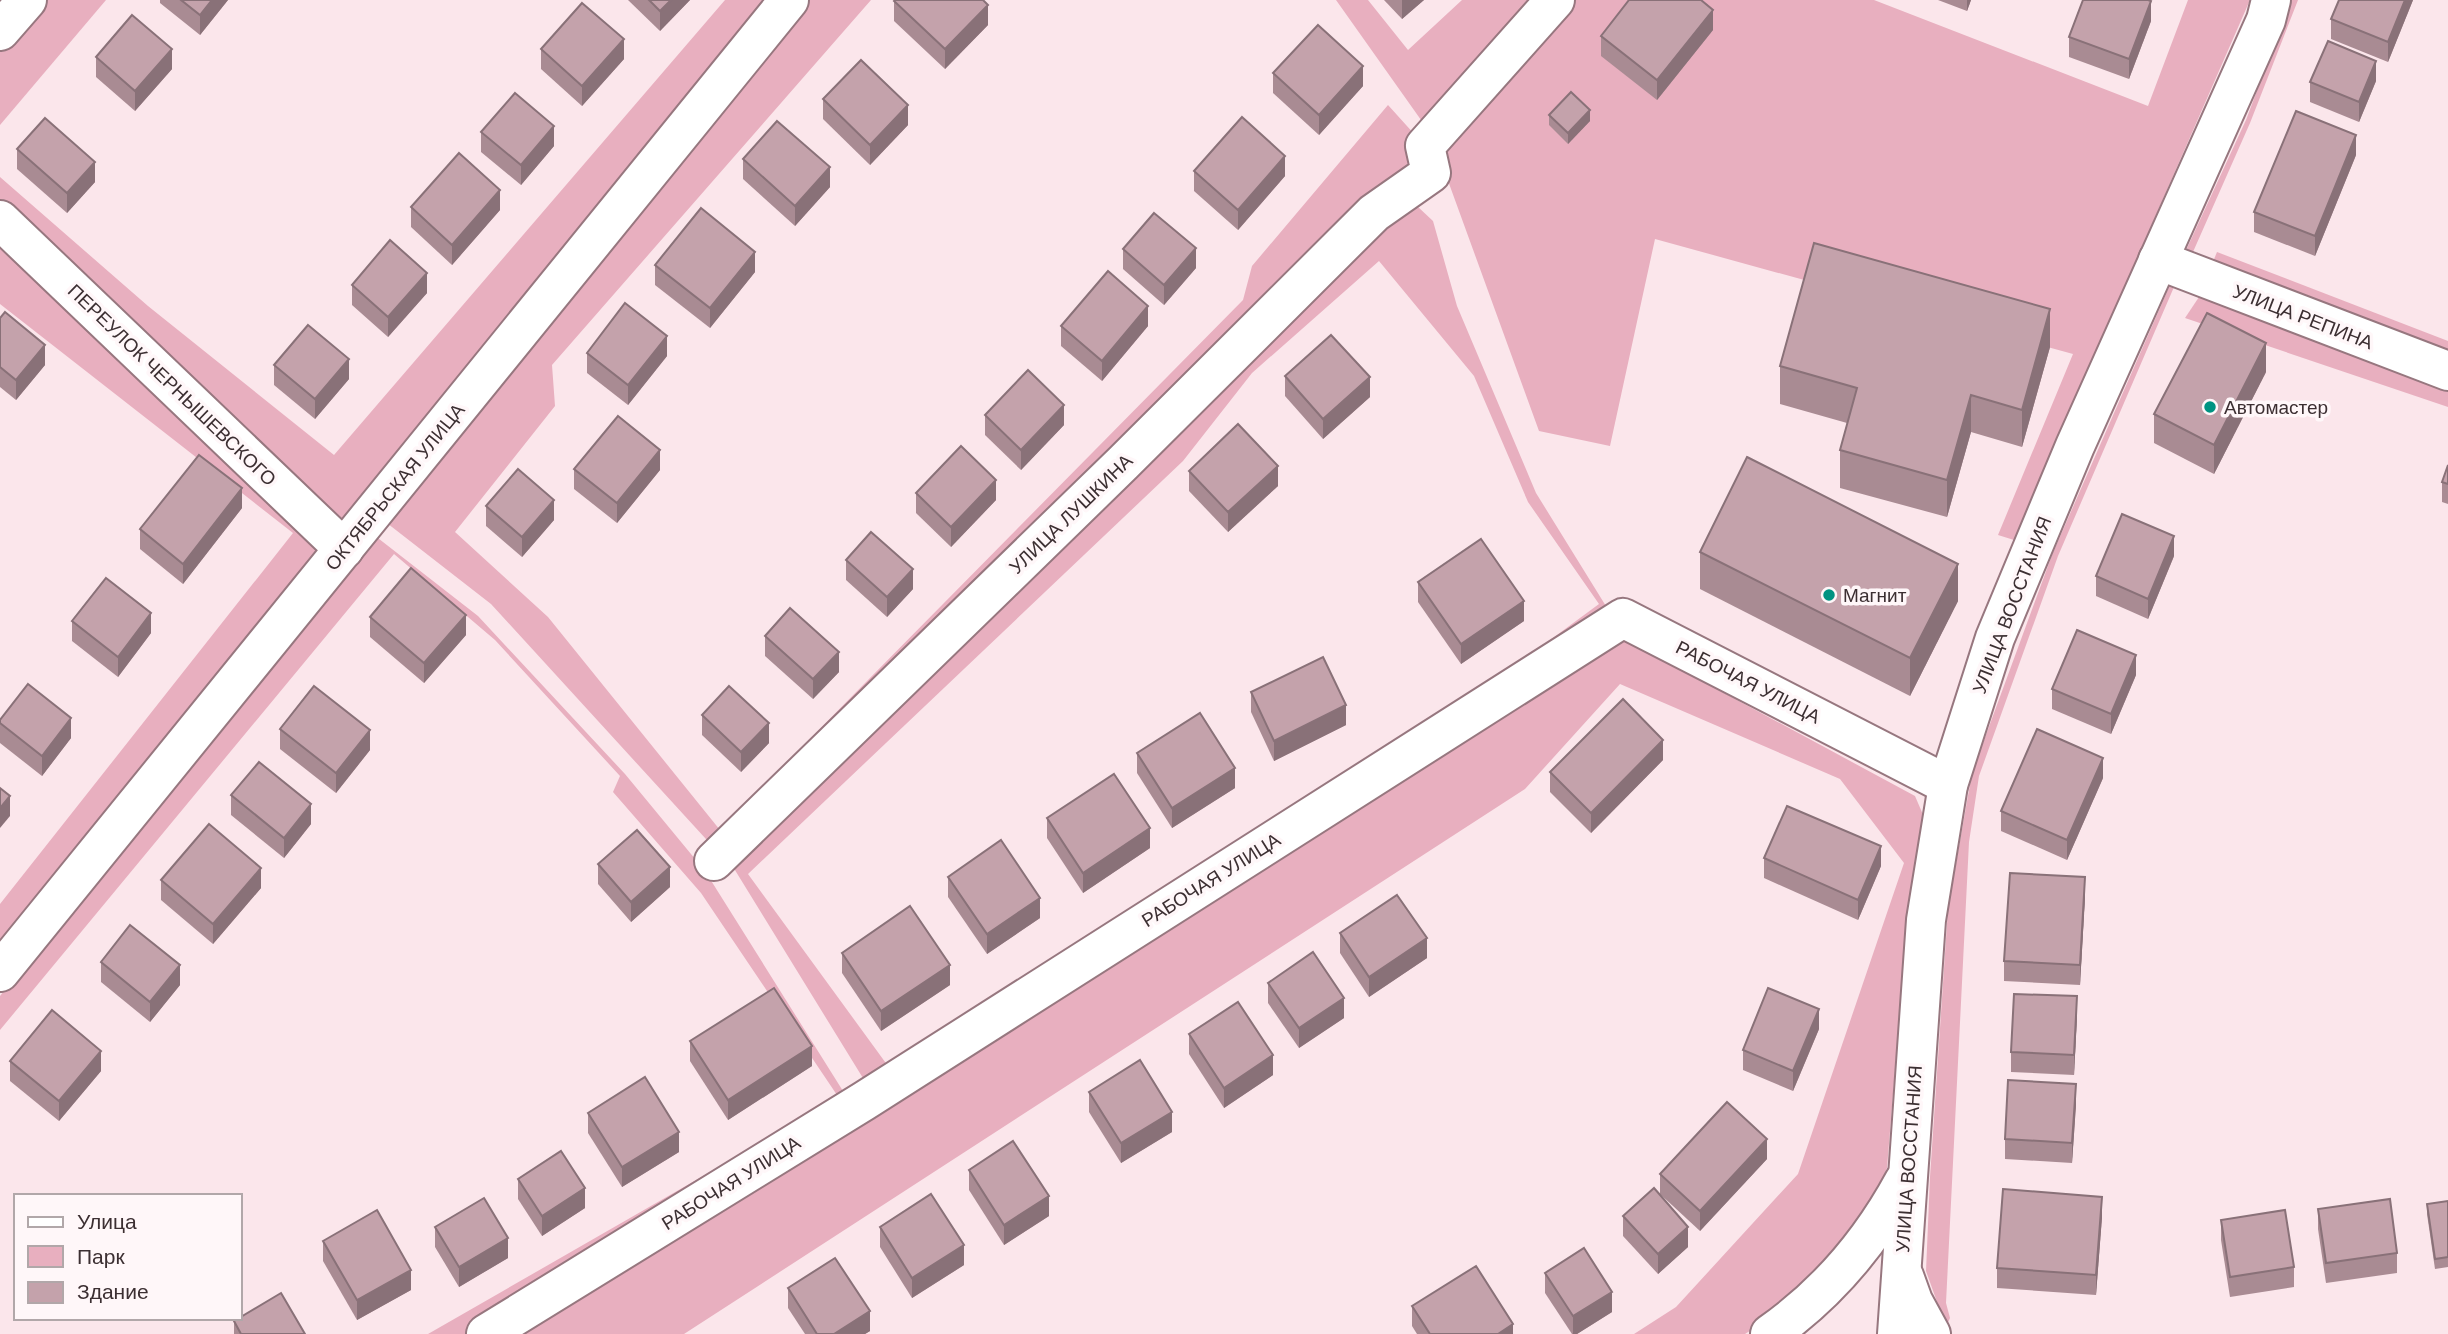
<svg xmlns="http://www.w3.org/2000/svg" width="2448" height="1334" viewBox="0 0 2448 1334" font-family="'DM Sans',sans-serif">
<style>
.green{fill:#e8afbf}
.lines{fill:none;stroke-linecap:round;stroke-linejoin:round}
.minor-casing{stroke:#97777f;stroke-width:42}
.major-casing{stroke:#97777f;stroke-width:42}
.minor{stroke:#fff;stroke-width:38}
.major{stroke:#fff;stroke-width:38}
.wall{fill:#a98b93}
.shaded-wall{fill:#897178}
.building{fill:#c4a2ab;stroke:#897178;stroke-width:2}
.poi-dot{fill:#009382;stroke:#fff7f9;stroke-width:2.5}
.labels{text-anchor:middle;dominant-baseline:central;stroke-width:7;stroke-linejoin:round;paint-order:stroke}
.street-label{font-size:19px;fill:#3c2f32;stroke:#fff7f9}
.poi-label{font-size:19px;fill:#3c2f32;stroke:#fff7f9;text-anchor:start}
</style>
<rect width="100%" height="100%" fill="#fbe6eb"/>
<!-- green -->
<g class="green">
<path d="M42,0H106L0,125V49Z"/>
<path d="M725,0H777L344,534L0,206V177L148,306L334,455Z"/>
<path d="M800,0H871L552,365L555,406L455,532L548,617L720,830L1243,300L1252,266L1388,105L1425,146L1408,179L716,850L491,604L383,520Z"/>
<path d="M1336,0H1368L1408,50L1462,0H1539L1426,127Z"/>
<path d="M1574,0H1874L2148,106L2188,0H2250L2014,540L1998,535L2073,354L1655,239L1610,446L1539,431L1443,167L1439,148Z"/>
<path d="M2291,0H2298L2250,123L2189,261L2182,259L2246,120Z"/>
<path d="M1417,206L1433,221L1457,306L1536,493L1609,611L1477,694L1599,604L1528,502L1474,376L1379,261L1252,373L1183,461L748,874L888,1066L866,1083L730,862L1369,239Z"/>
<path d="M0,233L329,548L0,953V904L293,533L0,304Z"/>
<path d="M2217,252L2448,341V358L2210,269Z"/>
<path d="M2170,285L2174,287L2058,556L1979,776L1969,842L1946,1303L1950,1318L1946,1327L1926,1271L1930,1177L1948,909L1972,773L2052,555Z"/>
<path d="M2203,291L2448,382V407L2185,318Z"/>
<path d="M374,535L478,616L625,774L705,871L848,1099L467,1334H428L839,1098L701,893L613,792L620,776L495,640L394,554L0,1030V996Z"/>
<path d="M1624,639L1915,796L1924,817L1907,921L1887,1168L1866,1217L1776,1314L1745,1334H1634L1676,1307L1798,1174L1904,863L1840,779L1620,684L1525,789L684,1334H509Z"/>
</g>
<g class="lines">
<defs>
<g id="minor">
<path d="M0,31L27,0"/>
<path d="M0,220L344,549"/>
<path d="M2158,260L2448,371"/>
<path d="M714,861L1123,463L1374,213L1431,173L1425,146L1555,0"/>
<path d="M0,972L789,0"/>
<path d="M486,1334L864,1101L1623,618L1948,785"/>
</g>
<g id="major">
<path d="M1904,1276L1913,1301L1931,1334"/>
<path d="M1770,1334C1827,1294 1871,1242 1904,1181"/>
<path d="M1897,1334L1926,920L1948,785L1995,638L2075,446L2266,20L2271,0"/>
</g>
</defs>
<!-- minor casing -->
<use href="#minor" class="minor-casing"/>
<!-- major casing -->
<use href="#major" class="major-casing"/>
<!-- minor -->
<use href="#minor" class="minor"/>
<!-- major -->
<use href="#major" class="major"/>
</g>
<!-- wall -->
<g class="wall">
<path d="M160,0H228L200,35L160,3Z"/>
<path d="M628,0H690L660,31Z"/>
<path d="M1384,0H1424L1402,19Z"/>
<path d="M1938,0H1971L1967,11Z"/>
<path d="M2413,0L2388,62L2331,39V19Z"/>
<path d="M894,1L988,25L945,69L894,21Z"/>
<path d="M2151,21L2129,79L2069,57V37Z"/>
<path d="M1713,30L1657,100L1601,56V36Z"/>
<path d="M541,49L624,59L582,106L541,69Z"/>
<path d="M96,57L172,69L135,111L96,77Z"/>
<path d="M1273,73L1363,86L1319,135L1273,93Z"/>
<path d="M2376,81L2359,122L2310,102V82Z"/>
<path d="M823,99L908,125L870,165L823,119Z"/>
<path d="M1549,115L1590,121L1568,144L1549,125Z"/>
<path d="M481,132L554,146L521,185L481,152Z"/>
<path d="M17,149L95,182L67,213L17,169Z"/>
<path d="M2356,155L2315,256L2254,232V212Z"/>
<path d="M743,159L830,187L795,226L743,179Z"/>
<path d="M1194,171L1285,176L1238,230L1194,191Z"/>
<path d="M411,207L500,210L452,265L411,227Z"/>
<path d="M1123,249L1196,268L1164,305L1123,269Z"/>
<path d="M655,265L755,272L710,328L655,285Z"/>
<path d="M352,285L427,293L388,337L352,305Z"/>
<path d="M0,318L45,365L16,400L0,387Z"/>
<path d="M1061,326H1148L1102,381L1061,346Z"/>
<path d="M2050,347L2022,447L1971,432L1947,517L1840,488V450L1847,423L1780,404V366Z"/>
<path d="M587,353L667,356L628,405L587,373Z"/>
<path d="M274,365L349,379L315,419L274,385Z"/>
<path d="M2266,372L2214,474L2154,443V414Z"/>
<path d="M1285,376L1370,397L1323,439L1285,396Z"/>
<path d="M985,415L1064,425L1021,470L985,435Z"/>
<path d="M2448,465V504L2442,502V482Z"/>
<path d="M574,469L660,470L617,523L574,489Z"/>
<path d="M1189,471L1278,486L1228,532L1189,491Z"/>
<path d="M916,493L996,500L951,547L916,513Z"/>
<path d="M486,506L554,520L522,557L486,526Z"/>
<path d="M242,508L183,584L140,549V529Z"/>
<path d="M1700,552L1958,601L1910,696L1700,589Z"/>
<path d="M2174,556L2148,619L2096,596V576Z"/>
<path d="M846,560L913,589L887,617L846,580Z"/>
<path d="M1418,582L1524,621L1461,664L1418,602Z"/>
<path d="M370,617L466,635L424,683L370,637Z"/>
<path d="M72,621L151,633L118,677L72,641Z"/>
<path d="M765,636L839,672L813,699L765,656Z"/>
<path d="M2136,675L2111,734L2052,709V689Z"/>
<path d="M1251,692L1346,725L1274,761L1251,712Z"/>
<path d="M702,715L769,743L741,772L702,735Z"/>
<path d="M0,720L71,738L42,776L0,743Z"/>
<path d="M280,729L370,750L336,793L280,749Z"/>
<path d="M1137,753L1235,788L1172,828L1137,773Z"/>
<path d="M1663,760L1591,833L1550,792V772Z"/>
<path d="M2103,778L2067,860L2001,831V811Z"/>
<path d="M231,795L311,824L284,858L231,815Z"/>
<path d="M1047,818L1150,848L1083,893L1047,838Z"/>
<path d="M1764,858L1881,866L1858,920L1764,878Z"/>
<path d="M598,864L670,887L631,922L598,884Z"/>
<path d="M948,877L1040,918L987,954L948,897Z"/>
<path d="M161,880L261,888L213,944L161,900Z"/>
<path d="M2085,897L2080,985L2004,981V961Z"/>
<path d="M1340,933L1427,958L1369,997L1340,953Z"/>
<path d="M842,953L950,985L881,1031L842,973Z"/>
<path d="M101,962L180,985L150,1022L101,982Z"/>
<path d="M1268,983L1344,1018L1299,1048L1268,1003Z"/>
<path d="M2077,1016L2074,1075L2011,1072V1052Z"/>
<path d="M1819,1029L1793,1091L1743,1070V1050Z"/>
<path d="M1189,1034L1273,1075L1224,1108L1189,1054Z"/>
<path d="M690,1041L812,1066L728,1120L690,1061Z"/>
<path d="M10,1061L101,1071L59,1121L10,1081Z"/>
<path d="M1089,1092L1172,1132L1121,1163L1089,1112Z"/>
<path d="M2076,1104L2072,1163L2005,1159V1139Z"/>
<path d="M588,1113L679,1152L622,1187L588,1133Z"/>
<path d="M1767,1159L1700,1231L1660,1194V1174Z"/>
<path d="M969,1170L1049,1216L1004,1245L969,1190Z"/>
<path d="M518,1179L585,1208L542,1236L518,1199Z"/>
<path d="M2448,1201V1267L2435,1269L2427,1214V1204Z"/>
<path d="M2318,1209L2397,1253V1273L2326,1283L2318,1229Z"/>
<path d="M1623,1216L1688,1247L1658,1274L1623,1236Z"/>
<path d="M2102,1217L2096,1295L1997,1288V1268Z"/>
<path d="M2221,1220L2294,1267V1287L2230,1297L2221,1240Z"/>
<path d="M435,1227L508,1258L459,1287L435,1247Z"/>
<path d="M880,1227L964,1265L912,1298L880,1247Z"/>
<path d="M323,1241L411,1290L357,1320L323,1261Z"/>
<path d="M1545,1273L1612,1312L1577,1334H1572L1545,1293Z"/>
<path d="M788,1288L870,1331L865,1334H805L788,1308Z"/>
<path d="M1412,1306L1513,1334H1417L1412,1326Z"/>
<path d="M234,1321L305,1334H234Z"/>
</g>
<!-- shaded-wall -->
<g class="shaded-wall">
<path d="M212,0H228L200,35V15Z"/>
<path d="M671,0H690L660,31V11Z"/>
<path d="M1402,0H1424L1402,19Z"/>
<path d="M1967,0H1971L1967,11Z"/>
<path d="M2405,0H2413L2388,62V42Z"/>
<path d="M2151,1V21L2129,79V59Z"/>
<path d="M988,5V25L945,69V49Z"/>
<path d="M1713,10V30L1657,100V80Z"/>
<path d="M624,39V59L582,106V86Z"/>
<path d="M172,49V69L135,111V91Z"/>
<path d="M2376,61V81L2359,122V102Z"/>
<path d="M1363,66V86L1319,135V115Z"/>
<path d="M908,105V125L870,165V145Z"/>
<path d="M1590,110V121L1568,144V133Z"/>
<path d="M554,126V146L521,185V165Z"/>
<path d="M2356,135V155L2315,256V236Z"/>
<path d="M1285,156V176L1238,230V210Z"/>
<path d="M95,162V182L67,213V193Z"/>
<path d="M830,167V187L795,226V206Z"/>
<path d="M500,190V210L452,265V245Z"/>
<path d="M1196,248V268L1164,305V285Z"/>
<path d="M755,252V272L710,328V308Z"/>
<path d="M427,273V293L388,337V317Z"/>
<path d="M1148,306V326L1102,381V361Z"/>
<path d="M2050,309V347L2022,447V410Z"/>
<path d="M667,336V356L628,405V385Z"/>
<path d="M2266,343V372L2214,474V445Z"/>
<path d="M45,345V365L16,400V380Z"/>
<path d="M349,359V379L315,419V399Z"/>
<path d="M1370,377V397L1323,439V419Z"/>
<path d="M1971,395V432L1947,517V480Z"/>
<path d="M1064,405V425L1021,470V450Z"/>
<path d="M660,450V470L617,523V503Z"/>
<path d="M1278,466V486L1228,532V512Z"/>
<path d="M996,480V500L951,547V527Z"/>
<path d="M242,488V508L183,584V564Z"/>
<path d="M554,500V520L522,557V537Z"/>
<path d="M2174,536V556L2148,619V599Z"/>
<path d="M1958,564V601L1910,696V658Z"/>
<path d="M913,569V589L887,617V597Z"/>
<path d="M1524,601V621L1461,664V644Z"/>
<path d="M151,613V633L118,677V657Z"/>
<path d="M466,615V635L424,683V663Z"/>
<path d="M839,652V672L813,699V679Z"/>
<path d="M2136,655V675L2111,734V714Z"/>
<path d="M1346,705V725L1274,761V741Z"/>
<path d="M71,718V738L42,776V756Z"/>
<path d="M769,723V743L741,772V752Z"/>
<path d="M370,730V750L336,793V773Z"/>
<path d="M1663,740V760L1591,833V813Z"/>
<path d="M2103,758V778L2067,860V840Z"/>
<path d="M1235,768V788L1172,828V808Z"/>
<path d="M10,796V816L0,828V808Z"/>
<path d="M311,804V824L284,858V838Z"/>
<path d="M1150,828V848L1083,893V873Z"/>
<path d="M1881,846V866L1858,920V900Z"/>
<path d="M670,867V887L631,922V902Z"/>
<path d="M261,868V888L213,944V924Z"/>
<path d="M2085,877V897L2080,985V965Z"/>
<path d="M1040,898V918L987,954V934Z"/>
<path d="M1427,938V958L1369,997V977Z"/>
<path d="M180,965V985L150,1022V1002Z"/>
<path d="M950,965V985L881,1031V1011Z"/>
<path d="M2077,996V1016L2074,1075V1055Z"/>
<path d="M1344,998V1018L1299,1048V1028Z"/>
<path d="M1819,1009V1029L1793,1091V1071Z"/>
<path d="M812,1046V1066L728,1120V1100Z"/>
<path d="M101,1051V1071L59,1121V1101Z"/>
<path d="M1273,1055V1075L1224,1108V1088Z"/>
<path d="M2076,1084V1104L2072,1163V1143Z"/>
<path d="M1172,1112V1132L1121,1163V1143Z"/>
<path d="M679,1132V1152L622,1187V1167Z"/>
<path d="M1767,1139V1159L1700,1231V1211Z"/>
<path d="M585,1188V1208L542,1236V1216Z"/>
<path d="M1049,1196V1216L1004,1245V1225Z"/>
<path d="M2102,1197V1217L2096,1295V1275Z"/>
<path d="M1688,1227V1247L1658,1274V1254Z"/>
<path d="M508,1238V1258L459,1287V1267Z"/>
<path d="M964,1245V1265L912,1298V1278Z"/>
<path d="M411,1270V1290L357,1320V1300Z"/>
<path d="M1612,1292V1312L1577,1334H1573V1316Z"/>
<path d="M870,1311V1331L865,1334H834Z"/>
<path d="M1513,1324V1334H1498Z"/>
</g>
<!-- building -->
<g class="building">
<path d="M181,0H212L200,15Z"/>
<path d="M649,0H671L660,11Z"/>
<path d="M895,0H983L988,5L945,49L894,1Z"/>
<path d="M1629,0H1701L1713,10L1657,80L1601,36Z"/>
<path d="M2083,0H2148L2151,1L2129,59L2069,37Z"/>
<path d="M2339,0H2405L2388,42L2331,19Z"/>
<path d="M582,3L624,39L582,86L541,49Z"/>
<path d="M132,15L172,49L135,91L96,57Z"/>
<path d="M1318,25L1363,66L1319,115L1273,73Z"/>
<path d="M2328,41L2376,61L2359,102L2310,82Z"/>
<path d="M861,60L908,105L870,145L823,99Z"/>
<path d="M1571,92L1590,110L1568,133L1549,115Z"/>
<path d="M515,93L554,126L521,165L481,132Z"/>
<path d="M2296,111L2356,135L2315,236L2254,212Z"/>
<path d="M1242,117L1285,156L1238,210L1194,171Z"/>
<path d="M45,118L95,162L67,193L17,149Z"/>
<path d="M777,121L830,167L795,206L743,159Z"/>
<path d="M459,153L500,190L452,245L411,207Z"/>
<path d="M701,208L755,252L710,308L655,265Z"/>
<path d="M1154,213L1196,248L1164,285L1123,249Z"/>
<path d="M390,240L427,273L388,317L352,285Z"/>
<path d="M1814,243L2050,309L2022,410L1971,395L1947,480L1840,450L1857,388L1780,366Z"/>
<path d="M1108,271L1148,306L1102,361L1061,326Z"/>
<path d="M625,303L667,336L628,385L587,353Z"/>
<path d="M5,312L45,345L16,380L0,367V318Z"/>
<path d="M2207,313L2266,343L2214,445L2154,414Z"/>
<path d="M308,325L349,359L315,399L274,365Z"/>
<path d="M1331,335L1370,377L1323,419L1285,376Z"/>
<path d="M1028,370L1064,405L1021,450L985,415Z"/>
<path d="M618,416L660,450L617,503L574,469Z"/>
<path d="M1238,424L1278,466L1228,512L1189,471Z"/>
<path d="M961,446L996,480L951,527L916,493Z"/>
<path d="M199,455L242,488L183,564L140,529Z"/>
<path d="M1747,457L1958,564L1910,658L1700,552Z"/>
<path d="M2448,465V484L2442,482Z"/>
<path d="M518,469L554,500L522,537L486,506Z"/>
<path d="M2122,514L2174,536L2148,599L2096,576Z"/>
<path d="M871,532L913,569L887,597L846,560Z"/>
<path d="M1481,539L1524,601L1461,644L1418,582Z"/>
<path d="M411,568L466,615L424,663L370,617Z"/>
<path d="M106,578L151,613L118,657L72,621Z"/>
<path d="M790,608L839,652L813,679L765,636Z"/>
<path d="M2077,630L2136,655L2111,714L2052,689Z"/>
<path d="M1323,657L1346,705L1274,741L1251,692Z"/>
<path d="M28,684L71,718L42,756L0,723V720Z"/>
<path d="M314,686L370,730L336,773L280,729Z"/>
<path d="M729,686L769,723L741,752L702,715Z"/>
<path d="M1623,699L1663,740L1591,813L1550,772Z"/>
<path d="M1200,713L1235,768L1172,808L1137,753Z"/>
<path d="M2037,729L2103,758L2067,840L2001,811Z"/>
<path d="M259,762L311,804L284,838L231,795Z"/>
<path d="M1114,774L1150,828L1083,873L1047,818Z"/>
<path d="M0,788L10,796L0,808Z"/>
<path d="M1787,806L1881,846L1858,900L1764,858Z"/>
<path d="M209,824L261,868L213,924L161,880Z"/>
<path d="M637,830L670,867L631,902L598,864Z"/>
<path d="M1001,840L1040,898L987,934L948,877Z"/>
<path d="M2010,873L2085,877L2080,965L2004,961Z"/>
<path d="M1397,895L1427,938L1369,977L1340,933Z"/>
<path d="M910,906L950,965L881,1011L842,953Z"/>
<path d="M130,925L180,965L150,1002L101,962Z"/>
<path d="M1313,952L1344,998L1299,1028L1268,983Z"/>
<path d="M774,988L812,1046L728,1100L690,1041Z"/>
<path d="M1768,988L1819,1009L1793,1071L1743,1050Z"/>
<path d="M2014,994L2077,996L2074,1055L2011,1052Z"/>
<path d="M1238,1002L1273,1055L1224,1088L1189,1034Z"/>
<path d="M52,1010L101,1051L59,1101L10,1061Z"/>
<path d="M1140,1060L1172,1112L1121,1143L1089,1092Z"/>
<path d="M645,1077L679,1132L622,1167L588,1113Z"/>
<path d="M2008,1080L2076,1084L2072,1143L2005,1139Z"/>
<path d="M1727,1102L1767,1139L1700,1211L1660,1174Z"/>
<path d="M1013,1141L1049,1196L1004,1225L969,1170Z"/>
<path d="M561,1151L585,1188L542,1216L518,1179Z"/>
<path d="M1654,1188L1688,1227L1658,1254L1623,1216Z"/>
<path d="M2003,1189L2102,1197L2096,1275L1997,1268Z"/>
<path d="M931,1194L964,1245L912,1278L880,1227Z"/>
<path d="M484,1198L508,1238L459,1267L435,1227Z"/>
<path d="M2390,1199L2397,1253L2326,1263L2318,1209Z"/>
<path d="M2448,1201V1257L2435,1259L2427,1204Z"/>
<path d="M377,1210L411,1270L357,1300L323,1241Z"/>
<path d="M2285,1210L2294,1267L2230,1277L2221,1220Z"/>
<path d="M1584,1248L1612,1292L1573,1316L1545,1273Z"/>
<path d="M835,1258L870,1311L834,1334H817L788,1288Z"/>
<path d="M1476,1266L1513,1324L1498,1334H1430L1412,1306Z"/>
<path d="M281,1293L305,1334H241L234,1321Z"/>
</g>
<!-- markers -->
<g class="poi-dot">
<circle cx="2210" cy="407" r="7"/>
<circle cx="1829" cy="595" r="7"/>
</g>
<g class="labels">
<!-- street labels -->
<g class="street-label">
<text transform="translate(2303 317) rotate(21)">УЛИЦА РЕПИНА</text>
<text transform="translate(172 385) rotate(44)">ПЕРЕУЛОК ЧЕРНЫШЕВСКОГО</text>
<text transform="translate(395 487) rotate(-51)">ОКТЯБРЬСКАЯ УЛИЦА</text>
<text transform="translate(1071 514) rotate(-44)">УЛИЦА ЛУШКИНА</text>
<text transform="translate(2012 605) rotate(-69)">УЛИЦА ВОССТАНИЯ</text>
<text transform="translate(1748 682) rotate(27)">РАБОЧАЯ УЛИЦА</text>
<text transform="translate(1211 880) rotate(-32)">РАБОЧАЯ УЛИЦА</text>
<text transform="translate(1909 1159) rotate(-86)">УЛИЦА ВОССТАНИЯ</text>
<text transform="translate(731 1183) rotate(-32)">РАБОЧАЯ УЛИЦА</text>
</g>
<!-- poi labels -->
<g class="poi-label">
<text x="2224" y="407">Автомастер</text>
<text x="1843" y="595">Магнит</text>
</g>
</g>
<!-- legend -->
<rect x="14" y="1194" width="228" height="126" fill="#fff7f9" stroke="#b1a7a9" stroke-width="2"/>
<rect x="28" y="1217" width="35" height="10" fill="#ffffff" stroke="#b1a7a9" stroke-width="2"/>
<text x="77" y="1229" font-size="21" fill="#3c2f32">Улица</text>
<rect x="28" y="1246" width="35" height="21" fill="#e8afbf" stroke="#b1a7a9" stroke-width="2"/>
<text x="77" y="1264" font-size="21" fill="#3c2f32">Парк</text>
<rect x="28" y="1282" width="35" height="21" fill="#c4a2ab" stroke="#b1a7a9" stroke-width="2"/>
<text x="77" y="1299" font-size="21" fill="#3c2f32">Здание</text>
</svg>
